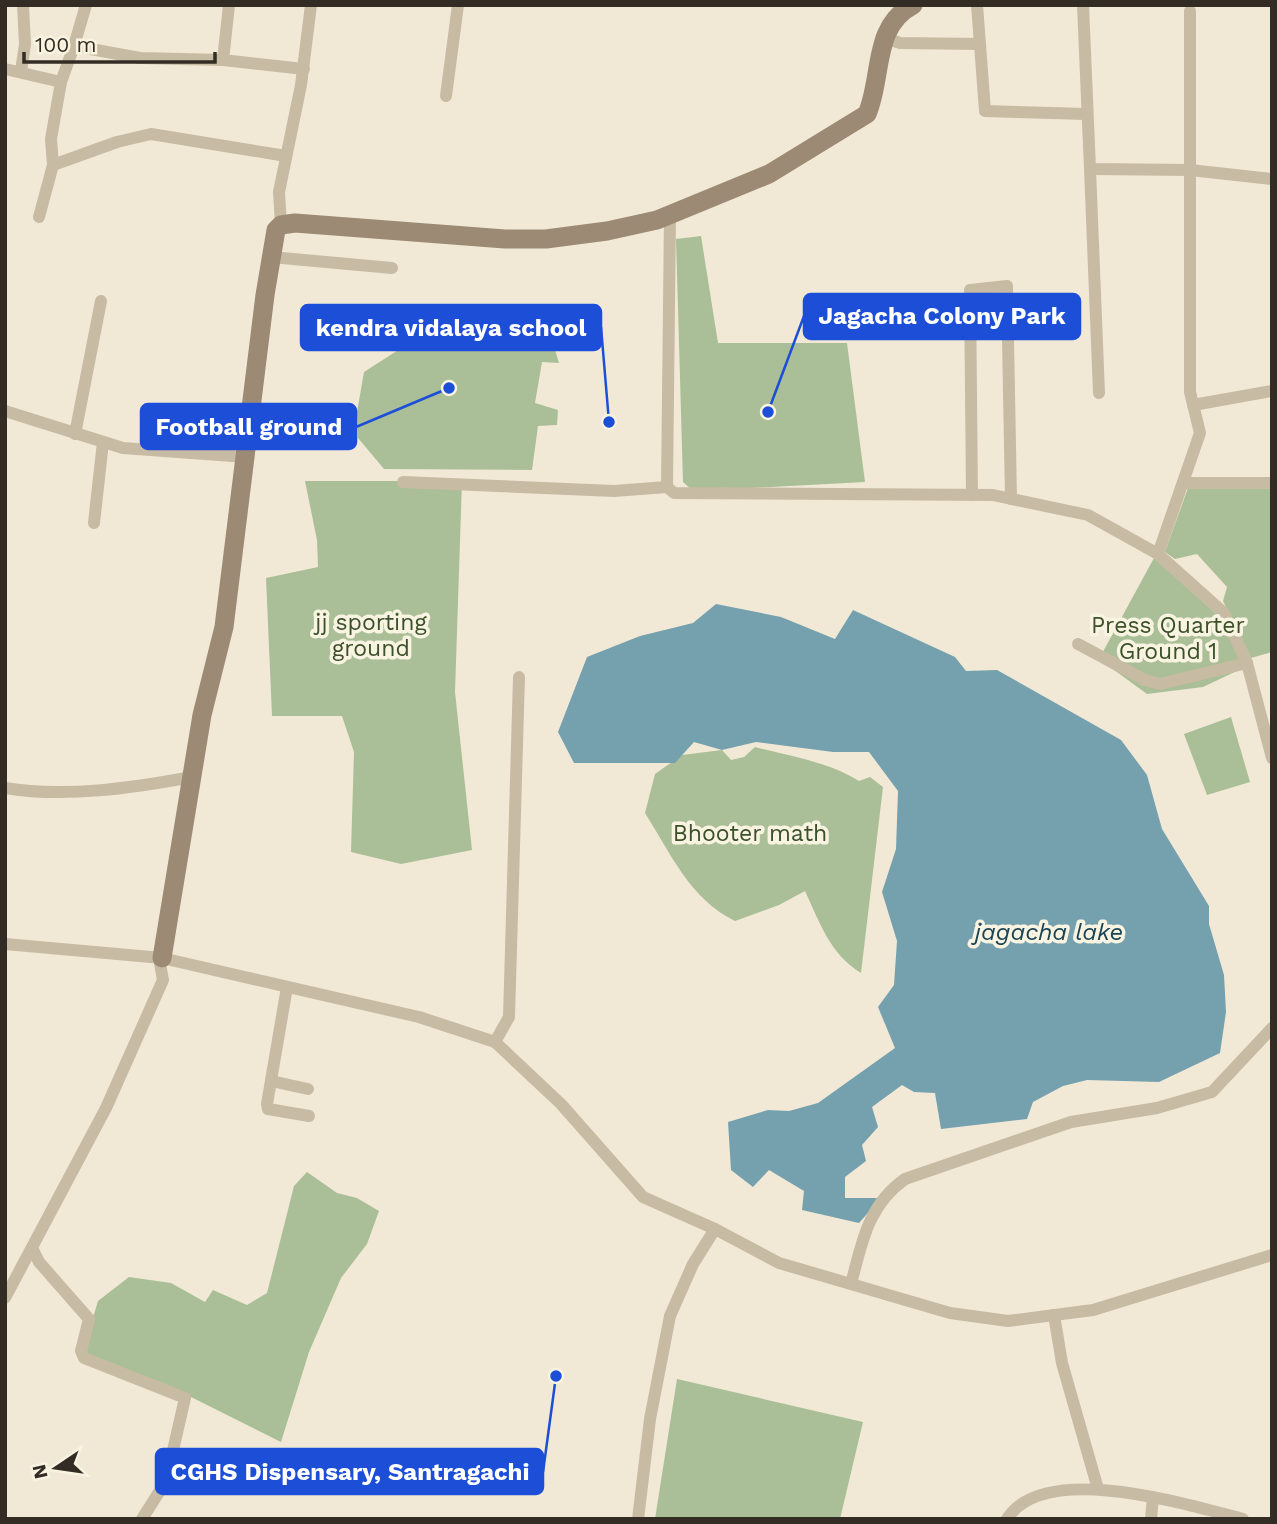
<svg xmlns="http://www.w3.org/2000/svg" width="1277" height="1524" viewBox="0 0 1277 1524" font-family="'Work Sans',sans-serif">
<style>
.green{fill:#aabf97}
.water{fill:#75a0ae}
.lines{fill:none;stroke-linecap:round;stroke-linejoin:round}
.minor{stroke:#c8bba3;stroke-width:12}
.secondary{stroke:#9c8a74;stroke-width:19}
.labels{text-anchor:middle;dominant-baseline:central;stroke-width:7;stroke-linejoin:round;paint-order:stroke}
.park-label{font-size:23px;fill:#3a5129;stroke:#f9f3e2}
.water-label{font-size:24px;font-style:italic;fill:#1b4554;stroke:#f9f3e2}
.leader{fill:none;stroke:#1d4ed8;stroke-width:2.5}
.callout-dot{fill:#1d4ed8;stroke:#f9f3e2;stroke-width:2.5}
.callout{fill:#1d4ed8;stroke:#1d4ed8;stroke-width:2.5}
.callout-label{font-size:24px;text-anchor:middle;font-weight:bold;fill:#fff}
</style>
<rect width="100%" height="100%" fill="#f1e9d6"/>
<!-- green -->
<g class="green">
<path d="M701,236L718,343H847L865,482L693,491L683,482L676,239Z"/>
<path d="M550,333L559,363L542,362L535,403L558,410L557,425L538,426L532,470L384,469L358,438L357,412L364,372L406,345Z"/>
<path d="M305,481H462L455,692L472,850L401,864L351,852L354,752L342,716H272L266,578L318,567L317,540Z"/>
<path d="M1188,488H1272V652L1251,658L1223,601L1227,587L1197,554L1175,559L1165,552Z"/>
<path d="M1154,558L1221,618L1243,668L1203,687L1147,694L1099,659Z"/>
<path d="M1231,717L1250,782L1207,795L1184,734Z"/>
<path d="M755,747C789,756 829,762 859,781L870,777L883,787L861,973C830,954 820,923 805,891L779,905L735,921C690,899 671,854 645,813L655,774L682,755L722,750L731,760L744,757Z"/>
<path d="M307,1172L337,1193L357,1198L379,1211L367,1244L341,1278L309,1352L281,1442L163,1383L82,1354L98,1301L129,1277L171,1283L205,1302L213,1290L247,1305L267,1293L294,1186Z"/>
<path d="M677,1379L863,1422L840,1519H655Z"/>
</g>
<!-- water -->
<path class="water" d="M716,604L781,617L835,639L853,610L955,657L966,671L997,670L1121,740L1147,775L1162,829L1209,906V924L1224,975L1226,1012L1220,1053L1159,1082L1087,1080L1063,1086L1033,1102L1027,1119L941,1129L935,1093L914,1092L902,1085L872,1107L878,1127L862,1145L866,1161L845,1177V1198H881L859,1223L802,1210L804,1191L769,1170L753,1187L731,1170L728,1122L768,1110L789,1111L818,1103L895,1048L878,1007L894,985L897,941L882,892L896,849L898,791L869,752H833L756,742L722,750L694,742L675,763H574L558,732L587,657L640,636L693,623Z"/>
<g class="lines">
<!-- minor -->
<g class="minor">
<path d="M86,5L74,46L140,58L223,60"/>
<path d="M229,5L223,60L304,69"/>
<path d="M977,5L985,111L1087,114"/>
<path d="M1083,5L1090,169L1190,170L1272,179"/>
<path d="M885,38L900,43L980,44"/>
<path d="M5,69L61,82"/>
<path d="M21,71L25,44L23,5"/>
<path d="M446,96L458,5"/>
<path d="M53,165L117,142L151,134L286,156"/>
<path d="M1090,169L1099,393"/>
<path d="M670,215L667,487L674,493L993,495L1088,515L1158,554L1224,613L1247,663L1272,758"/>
<path d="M39,217L53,165L51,139L61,82L74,46"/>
<path d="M281,225L279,192L301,85L311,5"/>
<path d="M271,257L392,268"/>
<path d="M1193,405L1272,391"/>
<path d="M5,411L123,448L246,457"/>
<path d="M75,434L101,301"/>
<path d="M403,482L614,491L667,487"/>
<path d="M1183,483H1272"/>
<path d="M972,495L970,290L1007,286L1011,499"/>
<path d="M94,523L103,442"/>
<path d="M1158,554L1200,433L1190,392V11"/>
<path d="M1078,644L1145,680L1160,684L1247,663"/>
<path d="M5,788C65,798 132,788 192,777"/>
<path d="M5,944L162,958L419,1017L495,1042L561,1104L643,1197L715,1229"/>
<path d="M287,987L267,1104L268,1109L309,1116"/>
<path d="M495,1042L509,1017L519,677"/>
<path d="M271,1081L308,1089"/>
<path d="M32,1248L39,1262L89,1319L81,1351L84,1358L185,1398L166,1481L142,1519"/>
<path d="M851,1284C862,1242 868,1205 905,1179L1071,1122L1157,1108L1212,1092L1272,1028"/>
<path d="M5,1298L106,1108L163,980L159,958"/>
<path d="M1054,1315L1062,1363L1098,1489"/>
<path d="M638,1519L650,1419L670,1316L693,1264L715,1229L779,1263L950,1313L1008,1321L1093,1310L1272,1255"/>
<path d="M1007,1519C1044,1460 1189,1505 1243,1519"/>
<path d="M1151,1519L1153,1497"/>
</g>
<!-- secondary -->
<path class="secondary" d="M162,958L202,715L224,627L265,295L276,230L281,225L295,223L505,239H546L607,231L657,220L769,174L867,114C883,77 872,26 913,5"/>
</g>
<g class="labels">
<!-- park labels -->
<g class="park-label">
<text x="371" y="622">jj sporting<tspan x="371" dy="26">ground</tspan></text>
<text x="1168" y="625">Press Quarter<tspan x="1168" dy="26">Ground 1</tspan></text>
<text x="750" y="833">Bhooter math</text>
</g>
<!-- water labels -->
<g class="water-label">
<text x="1049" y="932">jagacha lake</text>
</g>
</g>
<!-- callouts -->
<path class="leader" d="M768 412L804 316M609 422L601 327M449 388L356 427M556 1376L543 1472"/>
<g class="callout-dot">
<circle cx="768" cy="412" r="7"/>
<circle cx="609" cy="422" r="7"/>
<circle cx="449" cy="388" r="7"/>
<circle cx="556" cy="1376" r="7"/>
</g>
<g class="callout">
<rect x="804" y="294" width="276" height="45" rx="7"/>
<rect x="301" y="305" width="300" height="45" rx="7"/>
<rect x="141" y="404" width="215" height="45" rx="7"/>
<rect x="156" y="1449" width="387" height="45" rx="7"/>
</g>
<g class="callout-label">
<text x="942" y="324">Jagacha Colony Park</text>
<text x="451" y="336">kendra vidalaya school</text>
<text x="249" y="435">Football ground</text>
<text x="350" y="1480">CGHS Dispensary, Santragachi</text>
</g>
<!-- border -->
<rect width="1277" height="1524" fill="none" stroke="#332c25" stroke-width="14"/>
<!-- north arrow -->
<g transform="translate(56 1468) rotate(257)" stroke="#f9f3e2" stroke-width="5" paint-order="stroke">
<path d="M0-5L12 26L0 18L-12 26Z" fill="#332c25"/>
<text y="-10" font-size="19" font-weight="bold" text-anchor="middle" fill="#332c25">N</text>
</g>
<!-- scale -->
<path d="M24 52v10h191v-10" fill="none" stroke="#332c25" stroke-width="3.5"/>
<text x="35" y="52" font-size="21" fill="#332c25" stroke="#f9f3e2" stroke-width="5" paint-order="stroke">100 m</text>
</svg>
